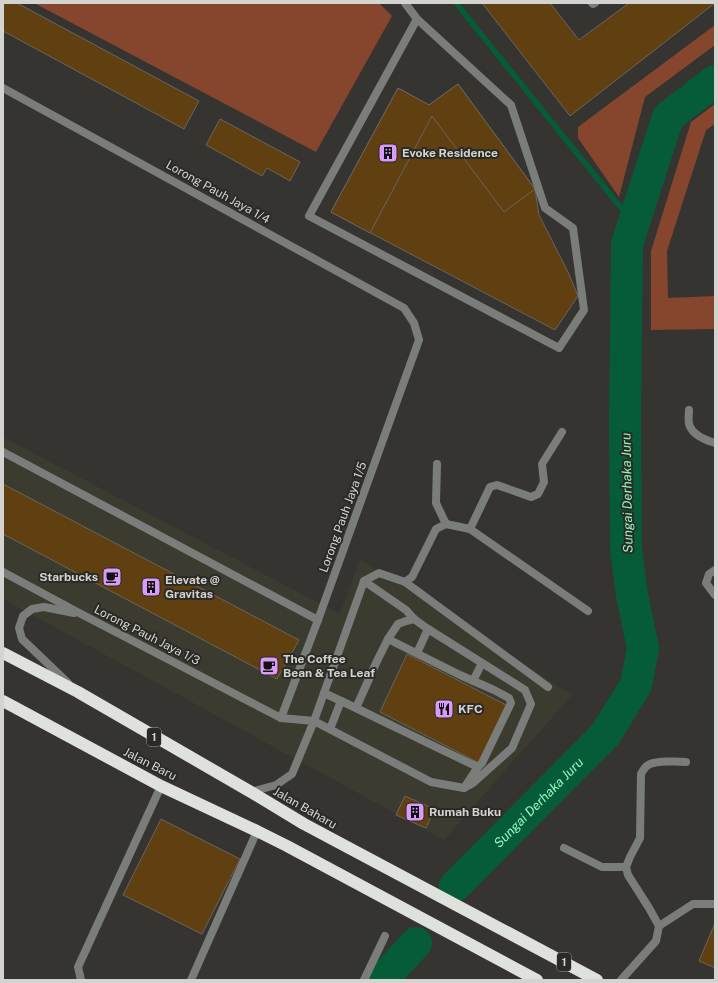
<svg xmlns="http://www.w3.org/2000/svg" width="718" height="983" viewBox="0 0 718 983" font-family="'Public Sans',sans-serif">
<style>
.built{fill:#3c3b30}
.green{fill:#85462d}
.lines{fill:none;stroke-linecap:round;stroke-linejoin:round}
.stream{stroke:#065c39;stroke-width:5.5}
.river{stroke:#065c39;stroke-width:32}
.building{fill:#603f10;stroke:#696561}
.lane{stroke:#7b7d7b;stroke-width:8}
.street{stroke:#7b7d7b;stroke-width:8}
.highway{stroke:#dee1dc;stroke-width:12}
.labels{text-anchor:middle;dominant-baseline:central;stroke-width:4;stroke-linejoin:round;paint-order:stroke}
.shield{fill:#2b2a26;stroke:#a1a09d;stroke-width:1}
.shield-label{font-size:11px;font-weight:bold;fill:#d3d3d0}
.poi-label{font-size:12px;font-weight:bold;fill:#d3d3d0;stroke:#2b2a26;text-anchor:start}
.street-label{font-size:12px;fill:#d3d3d0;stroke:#2b2a26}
.water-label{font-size:13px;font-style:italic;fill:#91f8c0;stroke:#2b2a26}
</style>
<rect width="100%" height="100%" fill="#353430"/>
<!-- built -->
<path class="built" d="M3,437L340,614L360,559L572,695L444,840L3,599Z"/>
<!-- green -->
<g class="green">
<path d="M34,3H379L392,16L316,152Z"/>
<path d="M715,25V45L645,97L619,197L578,138V127Z"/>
<path d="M715,104V124L706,130L667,251L668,298L715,296V329L651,330V251L691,122Z"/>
</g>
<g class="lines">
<!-- stream -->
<path class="stream" d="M456,3L634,224"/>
<!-- river -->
<g class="river">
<path id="s1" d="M455,886L605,735L636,685L643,648L632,595L626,550L625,426L627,244L668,117L715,81"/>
<path d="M382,980L416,943"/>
</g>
</g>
<!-- building -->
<g class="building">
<path d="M3,3H17L199,101L184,129L3,31Z"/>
<path d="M482,3H550L579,40L629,3H715L570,116Z"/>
<path d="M458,84L535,189L539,215L568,272L578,296L555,330L331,212L398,88L429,105Z"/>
<path d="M458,84L535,189L504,212L432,116L370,233L331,212L398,88L429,105Z"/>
<path d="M220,119L300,162L290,181L267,168L262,176L206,145Z"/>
<path d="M3,484L299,640L277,679L3,534Z"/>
<path d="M407,654L508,706L481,764L380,712Z"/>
<path d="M405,796L434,809L426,828L396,815Z"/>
<path d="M161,819L240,859L202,934L123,895Z"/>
<path d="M715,923V968L699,961Z"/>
</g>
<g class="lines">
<!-- lane -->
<g class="lane">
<path d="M405,3L417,19"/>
<path d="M417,19L511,105L545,208L573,228L584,310L559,348L309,216Z"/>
<path d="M689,410C689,414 688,420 689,424C692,435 705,440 715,443"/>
<path d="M3,452L318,620"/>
<path d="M405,582L548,687"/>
<path d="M388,639L460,675L494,690L509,698L511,703L482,763L478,767"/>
<path d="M417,653L428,629"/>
<path d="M473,681L482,663"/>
<path d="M324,693C376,717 426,743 478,767L464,788"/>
<path d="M356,708L377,661L388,639L398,624L406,621L414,619"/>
<path d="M330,729L341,701"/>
<path d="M251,792L276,785L292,774L314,721L431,782L464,788L473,783L512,748L531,704L525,690L428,629L414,619L406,610L364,581L314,721L281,718"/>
<path d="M564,848L602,867H626"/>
<path d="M659,926L693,904H715"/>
<path d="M621,980L656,941L659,926L649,908L628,875L626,867L630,857L640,838L641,774C643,770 645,766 650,764C657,761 678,761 686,762"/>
</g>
<!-- street -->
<g class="street">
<path d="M592,3L593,4L595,3"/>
<path d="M3,88L404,308L414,323L419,340L318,620L281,718L83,615L3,572"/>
<path d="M437,464L436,503L446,524"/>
<path d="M470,529L588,611"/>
<path d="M715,570L709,574L706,583L715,595"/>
<path d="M364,581L379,573L405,582L412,577L436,529L446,524L470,529L490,487L497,485L531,497L538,494L544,482L542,464L562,432"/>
<path d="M68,683L22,639L19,628L23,616L32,609L44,607L74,613"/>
<path d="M81,980L78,967L161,786"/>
<path d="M191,980L257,831"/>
<path d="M364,980L385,936"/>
</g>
<!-- highway -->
<g class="highway">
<path d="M3,653L78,692L251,792L304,824L597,980"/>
<path d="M3,701L161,786L257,831L287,846L537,980"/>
</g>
</g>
<!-- icons -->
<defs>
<symbol id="building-square" viewBox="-11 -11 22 22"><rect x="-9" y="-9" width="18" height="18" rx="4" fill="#d89bf8" stroke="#2b2a26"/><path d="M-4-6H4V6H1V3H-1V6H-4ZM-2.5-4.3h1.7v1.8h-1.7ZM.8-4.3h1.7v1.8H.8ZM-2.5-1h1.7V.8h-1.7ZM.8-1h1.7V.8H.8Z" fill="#111"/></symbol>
<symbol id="cafe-square" viewBox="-11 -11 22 22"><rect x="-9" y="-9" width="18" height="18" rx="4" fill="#d89bf8" stroke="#2b2a26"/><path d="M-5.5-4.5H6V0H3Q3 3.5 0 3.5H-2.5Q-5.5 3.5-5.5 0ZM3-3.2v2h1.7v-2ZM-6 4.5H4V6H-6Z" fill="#111"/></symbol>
<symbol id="restaurant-square" viewBox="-11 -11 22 22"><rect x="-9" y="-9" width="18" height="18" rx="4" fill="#d89bf8" stroke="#2b2a26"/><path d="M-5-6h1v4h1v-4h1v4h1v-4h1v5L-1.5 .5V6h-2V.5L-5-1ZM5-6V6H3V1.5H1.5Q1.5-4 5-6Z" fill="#111"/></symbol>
</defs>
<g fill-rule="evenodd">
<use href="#building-square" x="377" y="142" width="22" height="22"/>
<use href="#cafe-square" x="101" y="566" width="22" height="22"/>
<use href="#building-square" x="140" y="576" width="22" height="22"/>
<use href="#cafe-square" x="258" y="655" width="22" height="22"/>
<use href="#restaurant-square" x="433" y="698" width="22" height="22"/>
<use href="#building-square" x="404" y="801" width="22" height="22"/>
</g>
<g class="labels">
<!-- shield labels -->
<g class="shield">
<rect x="147" y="728" width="14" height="18" rx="3"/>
<rect x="557" y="953" width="14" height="18" rx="3"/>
</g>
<g class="shield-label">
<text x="154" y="737">1</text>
<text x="564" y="962">1</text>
</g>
<!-- poi labels -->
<g class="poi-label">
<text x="402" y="153">Evoke Residence</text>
<text x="98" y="577" text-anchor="end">Starbucks</text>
<text x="165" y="580">Elevate @<tspan x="165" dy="14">Gravitas</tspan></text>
<text x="283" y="659">The Coffee<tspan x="283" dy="14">Bean &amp; Tea Leaf</tspan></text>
<text x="458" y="709">KFC</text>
<text x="429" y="812">Rumah Buku</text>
</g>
<!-- street labels -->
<g class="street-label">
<text transform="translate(218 192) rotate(29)">Lorong Pauh Jaya 1/4</text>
<text transform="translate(343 517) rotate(-70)">Lorong Pauh Jaya 1/5</text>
<text transform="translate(147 635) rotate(27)">Lorong Pauh Jaya 1/3</text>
<text transform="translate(150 764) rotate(27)">Jalan Baru</text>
<text transform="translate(305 808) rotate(30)">Jalan Baharu</text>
</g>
<!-- water labels -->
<g class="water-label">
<text transform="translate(627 493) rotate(-91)">Sungai Derhaka Juru</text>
<text stroke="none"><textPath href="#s1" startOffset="118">Sungai Derhaka Juru</textPath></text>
</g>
</g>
<!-- border -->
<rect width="718" height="983" fill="none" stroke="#d3d3d0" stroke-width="8"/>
</svg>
